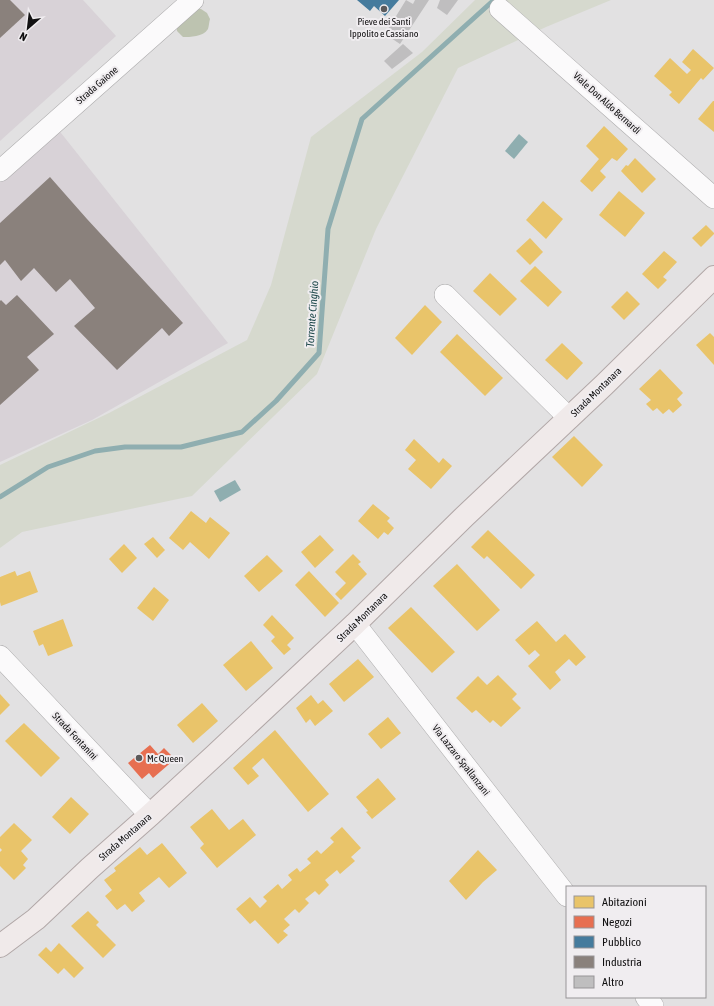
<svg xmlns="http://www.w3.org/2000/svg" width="714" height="1006" viewBox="0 0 714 1006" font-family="'Asap Condensed',sans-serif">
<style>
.built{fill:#d8d2d7}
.green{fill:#d6d9ce}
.forest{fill:#bdc3b0}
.water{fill:#8faeb0}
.homes{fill:#e9c46a}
.shops{fill:#e76f51}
.public{fill:#457b9d}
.industry{fill:#8a817c}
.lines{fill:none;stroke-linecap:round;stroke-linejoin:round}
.stream{stroke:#8faeb0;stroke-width:5}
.building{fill:#bfbebf}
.minor-casing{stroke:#adacad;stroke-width:22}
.major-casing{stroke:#b1a7a7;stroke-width:24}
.minor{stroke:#fbfafb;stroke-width:21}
.major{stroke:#f0eaea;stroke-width:22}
.poi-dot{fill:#5b5a5b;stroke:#f0edf0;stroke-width:1.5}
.labels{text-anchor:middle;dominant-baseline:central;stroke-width:4;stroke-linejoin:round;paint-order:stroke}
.poi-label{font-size:10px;fill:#121112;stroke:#f0edf0}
.street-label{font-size:10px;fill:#121112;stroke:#f0edf0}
.water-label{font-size:11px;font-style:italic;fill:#194447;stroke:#f0edf0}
</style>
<rect width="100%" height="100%" fill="#e2e1e2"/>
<!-- built -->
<g class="built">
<path d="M0,0H83L116,36L0,141Z"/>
<path d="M57,128L228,343L92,420L0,462V180Z"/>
</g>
<!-- green -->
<path class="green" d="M475,0H611L546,27L458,68L376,229L317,374L192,496L22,532L0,548V465L109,413L247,340L271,285L311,137L422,52Z"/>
<!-- forest -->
<path class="forest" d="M191,9H201L207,13L210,19C209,22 209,26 208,29C203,37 190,37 183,37L177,31L176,24Z"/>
<!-- water -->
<g class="water">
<path d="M519,134L528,142L514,159L505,151Z"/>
<path d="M235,480L241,490L220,502L214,491Z"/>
</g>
<!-- homes -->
<g class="homes">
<path d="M693,49L714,68L703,80L701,78L679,104L669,95L672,92L654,76L670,58L687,74L691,70L682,62Z"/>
<path d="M713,101H714V132L698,119Z"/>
<path d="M604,126L628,149L617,161L612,158L600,171L606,177L592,192L580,181L599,159L586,146Z"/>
<path d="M635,158L656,179L642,193L621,171L626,165L628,166Z"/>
<path d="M619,191L645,213L625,237L599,215Z"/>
<path d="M543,201L563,219L546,239L526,220Z"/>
<path d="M706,225L714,233V234L701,247L692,238Z"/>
<path d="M530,238L543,252L530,265L516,251Z"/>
<path d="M664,251L677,262L663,277L667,280L658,289L642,274Z"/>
<path d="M535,266L562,292L548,307L520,281Z"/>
<path d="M490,273L517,299L500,316L473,291Z"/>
<path d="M627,291L640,304L624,320L611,307Z"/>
<path d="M425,305L442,322L412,355L395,338Z"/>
<path d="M710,333L714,337V365L696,345Z"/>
<path d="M457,334L503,378L485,396L440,352Z"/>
<path d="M562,343L583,363L567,380L545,360Z"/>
<path d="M660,369L683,393L677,399L682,405L673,413L669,409L663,414L657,408L653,411L646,404L651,400L639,389Z"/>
<path d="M574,436L603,465L582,487L552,457Z"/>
<path d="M414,439L439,463L443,458L452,466L431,489L408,469L416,460L405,450Z"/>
<path d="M373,504L390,518L387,521L394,528L388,535L384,532L378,539L358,521Z"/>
<path d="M191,511L206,523L210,517L230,533L209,559L190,542L183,550L169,538Z"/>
<path d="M488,530L535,575L521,589L487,556L484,559L471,547Z"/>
<path d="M320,535L334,550L315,568L301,552Z"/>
<path d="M153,537L165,550L157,558L144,544Z"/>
<path d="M124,544L137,558L122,573L109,559Z"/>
<path d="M353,554L361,562L358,564L367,574L341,600L335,594L346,583L335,572Z"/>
<path d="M267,555L283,571L259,592L244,576Z"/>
<path d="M457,564L500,610L477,631L433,586Z"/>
<path d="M15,571L17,576L30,571L38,592L1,606L0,602V577Z"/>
<path d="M309,571L339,603L325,617L295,585Z"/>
<path d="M154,587L169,600L153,621L137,608Z"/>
<path d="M411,607L455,652L432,673L388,628Z"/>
<path d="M272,615L294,638L287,645L291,649L284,655L271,641L275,637L263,625Z"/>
<path d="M63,619L73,646L48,656L43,644L39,646L33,631Z"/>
<path d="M537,621L556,642L565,634L586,657L576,666L569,659L555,672L561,680L550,690L528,666L540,655L535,650L529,655L515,640Z"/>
<path d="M251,641L273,668L246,691L223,665Z"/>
<path d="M358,659L374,677L344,702L329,684Z"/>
<path d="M498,675L517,694L512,699L521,708L501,727L493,720L490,723L476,710L472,713L456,698L478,676L487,685Z"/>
<path d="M0,694L10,705L0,715Z"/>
<path d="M311,695L318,704L323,700L333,711L315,726L310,719L306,723L296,708Z"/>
<path d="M202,703L218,721L193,743L177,725Z"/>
<path d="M388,717L401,733L381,749L368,734Z"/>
<path d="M24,723L60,758L41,777L5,741Z"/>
<path d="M275,730L329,794L308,812L263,758L252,768L259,776L248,785L233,768Z"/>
<path d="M378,778L396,799L372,819L366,812L368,811L356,797Z"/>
<path d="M71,797L89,814L70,834L52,817Z"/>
<path d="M212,809L229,830L243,819L256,835L217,868L200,848L204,844L190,827Z"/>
<path d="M14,823L32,840L21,851L28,859L23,865L26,868L14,880L0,866V852L2,850L0,848V837Z"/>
<path d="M342,827L361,848L351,857L355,861L340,874L337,870L325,880L329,885L319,895L315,891L305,899L309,903L299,913L295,909L284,919L290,925L283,931L288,935L278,944L255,920L250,924L236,909L250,897L260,908L267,901L263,897L278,884L282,889L292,880L288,875L297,868L300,872L311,863L307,859L317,850L321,854L334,842L330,838Z"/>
<path d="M162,843L187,873L169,888L159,877L139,893L145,901L132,912L125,904L117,910L105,896L112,890L104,880L116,871L114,868L140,847L147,855Z"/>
<path d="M478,850L497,870L483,882L466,900L449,881Z"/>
<path d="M88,911L99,922L96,925L116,945L103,958L71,926Z"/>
<path d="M59,943L84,968L74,978L64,968L58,974L38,955L46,947L51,952Z"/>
</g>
<!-- shops -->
<path class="shops" d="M150,745L158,754L164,748L175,759L153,778L149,773L142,779L128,763Z"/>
<!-- public -->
<path class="public" d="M357,0H399L385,16L374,6L370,11Z"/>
<!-- industry -->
<g class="industry">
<path d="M0,0H10L25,15L0,38Z"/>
<path d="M50,177L87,219L183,323L169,336L162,328L117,370L74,326L95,308L70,279L56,292L34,268L21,281L5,260L0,265V223Z"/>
<path d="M17,295L54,334L27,357L39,370L0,405V301L1,300L6,305Z"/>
</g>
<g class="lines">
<!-- stream -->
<path class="stream" d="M0,497L48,467L95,451L125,447H181L242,432L276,401L319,353L328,229L362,119L494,0"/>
</g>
<!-- building -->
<g class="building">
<path d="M406,0L413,4L415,0H429L400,44L385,34Z"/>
<path d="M440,0H458L447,15L437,8Z"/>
<path d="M403,44L413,53L392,69L384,61Z"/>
</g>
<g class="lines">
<defs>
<g id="minor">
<path d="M500,9L714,198"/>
<path d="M0,171L193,0"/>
<path d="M445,295L569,418"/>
<path d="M355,624L567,896"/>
<path d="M0,656L150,815"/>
<path d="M646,997L653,1006"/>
</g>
<path id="major" d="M0,946L36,919L90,868L150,815L214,756L355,624L465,516L604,385L714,277"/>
</defs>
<!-- minor casing -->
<use href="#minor" class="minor-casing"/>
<!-- major casing -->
<use href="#major" class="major-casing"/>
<!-- minor -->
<use href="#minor" class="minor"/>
<!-- major -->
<use href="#major" class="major"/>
</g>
<!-- markers -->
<g class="poi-dot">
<circle cx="384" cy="9" r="4"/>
<circle cx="139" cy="758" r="4"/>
</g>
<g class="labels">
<!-- poi labels -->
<g class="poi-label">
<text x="384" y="21">Pieve dei Santi<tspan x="384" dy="12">Ippolito e Cassiano</tspan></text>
<text x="147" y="758" text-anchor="start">Mc Queen</text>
</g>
<!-- street labels -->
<g class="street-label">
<text transform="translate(97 85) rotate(-41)">Strada Gaione</text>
<text transform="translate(607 103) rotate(42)">Viale Don Aldo Bernardi</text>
<text transform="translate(596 392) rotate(-44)">Strada Montanara</text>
<text transform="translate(362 617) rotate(-44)">Strada Montanara</text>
<text transform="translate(75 736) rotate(47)">Strada Fontanini</text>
<text transform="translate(461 760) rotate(52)">Via Lazzaro Spallanzani</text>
<text transform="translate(125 837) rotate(-41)">Strada Montanara</text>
</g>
<!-- water labels -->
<g class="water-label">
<text transform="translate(312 314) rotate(-86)">Torrente Cinghio</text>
</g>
</g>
<!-- legend -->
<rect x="566" y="886" width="140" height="112" fill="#f0edf0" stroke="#979597"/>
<rect x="574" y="896" width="20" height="12" fill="#e9c46a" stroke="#979597"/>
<text x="602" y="906" font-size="12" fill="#121112">Abitazioni</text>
<rect x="574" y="916" width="20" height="12" fill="#e76f51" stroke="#979597"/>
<text x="602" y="926" font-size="12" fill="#121112">Negozi</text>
<rect x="574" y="936" width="20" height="12" fill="#457b9d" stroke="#979597"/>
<text x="602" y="946" font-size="12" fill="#121112">Pubblico</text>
<rect x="574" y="956" width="20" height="12" fill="#8a817c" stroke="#979597"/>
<text x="602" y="966" font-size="12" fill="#121112">Industria</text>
<rect x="574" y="976" width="20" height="12" fill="#bfbebf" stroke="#979597"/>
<text x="602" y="986" font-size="12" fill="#121112">Altro</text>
<!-- north arrow -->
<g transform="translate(28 28) rotate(208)" stroke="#f0edf0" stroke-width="3" paint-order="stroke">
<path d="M0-3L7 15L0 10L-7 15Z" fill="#121112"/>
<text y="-6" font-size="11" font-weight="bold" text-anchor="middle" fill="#121112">N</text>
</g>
</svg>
